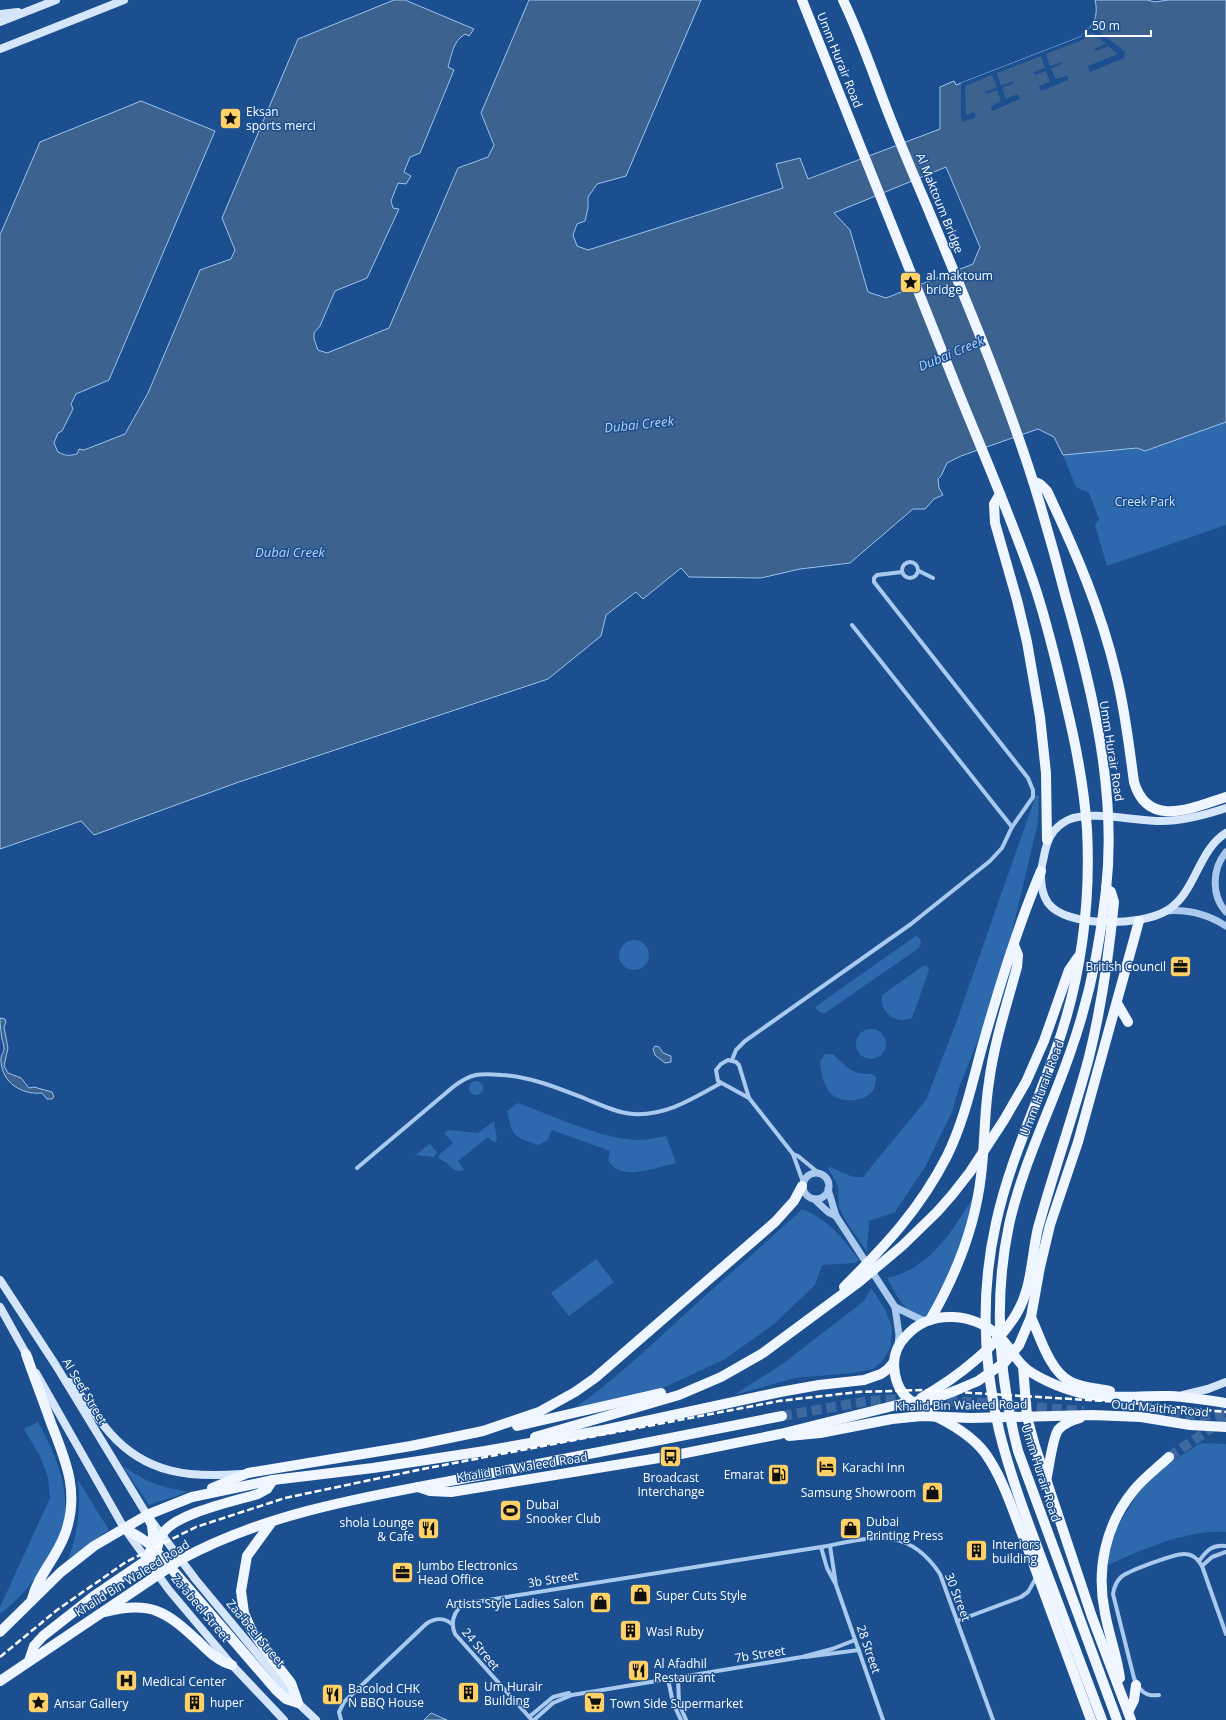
<svg xmlns="http://www.w3.org/2000/svg" width="1226" height="1720" viewBox="0 0 1226 1720" font-family="'Open Sans',sans-serif">
<style>
.green{fill:#2e69ad}
.water{fill:#3c6290;stroke:#9cc4f0;fill-rule:evenodd}
.pier{fill:#1b4f8f}
.lines{fill:none;stroke-linecap:round;stroke-linejoin:round}
.primary-tunnel{stroke:#3d69a0;stroke-width:10;stroke-dasharray:10 5;stroke-linecap:butt}
.minor{stroke:#a9c9ee;stroke-width:4}
.tertiary{stroke:#a9c9ee;stroke-width:7}
.secondary{stroke:#d6e6fa;stroke-width:8}
.primary{stroke:#f0f6ff;stroke-width:10}
.rail{stroke:#fff;stroke-width:2.5;stroke-dasharray:7 3;stroke-linecap:butt}
.labels{text-anchor:middle;dominant-baseline:central;stroke-width:3;stroke-linejoin:round;paint-order:stroke}
.street-label{font-size:12px;fill:#fff;stroke:#1b4f8f}
.poi-label{font-size:12px;fill:#fff;stroke:#1b4f8f;text-anchor:start}
.park-label{font-size:12px;fill:#cfe3fa;stroke:#1b4f8f}
.water-label{font-size:13px;font-style:italic;fill:#b5d3f5;stroke:#1b4f8f}
</style>
<rect width="100%" height="100%" fill="#1b4f8f"/>
<!-- green -->
<g class="green">
<path d="M1226,422V525L1107,566L1095,525L1099,519L1089,493L1076,487L1063,455L1137,448L1145,451Z"/>
<path d="M1036,795L1039,796L1038,822L1013,928L988,1014L959,1088L952,1112L925,1167L895,1212L869,1221L867,1252L847,1223L839,1207L838,1186L828,1168L830,1167L853,1177H863L926,1100L956,1023Z"/>
<path d="M917,935C921,940 922,942 919,948L825,1013L819,1012L815,1007Z"/>
<circle cx="634" cy="955" r="15"/>
<path d="M923,966H927L929,970L912,1018C895,1025 879,1012 882,995Z"/>
<circle cx="871" cy="1044" r="15"/>
<path d="M825,1054H833C846,1067 853,1075 872,1074L876,1077C876,1082 875,1088 872,1092C862,1103 837,1104 828,1090C822,1081 821,1071 820,1061Z"/>
<circle cx="476" cy="1088" r="7"/>
<path d="M518,1103C551,1115 602,1139 636,1140C646,1140 657,1138 666,1136L676,1163C656,1167 620,1183 608,1160L610,1151L552,1130L548,1140L538,1145C512,1136 513,1137 507,1111Z"/>
<path d="M494,1121L497,1140L495,1142L492,1141L488,1137L458,1161L464,1170L460,1171L454,1170L447,1163L438,1158L440,1154L453,1143L444,1133L448,1130L478,1133Z"/>
<path d="M430,1144L437,1152L434,1157L415,1155Z"/>
<path d="M973,1197L960,1254L934,1309L925,1317C904,1314 897,1295 887,1278C929,1269 952,1232 973,1197Z"/>
<path d="M802,1209C830,1221 841,1236 859,1260L855,1263L822,1265L815,1285L774,1324L725,1359L648,1395L570,1411C616,1380 655,1341 696,1304C731,1272 768,1242 802,1209Z"/>
<path d="M596,1259L614,1282L569,1316L551,1293Z"/>
<path d="M871,1288L885,1309L892,1327L891,1347L882,1361L873,1369L853,1373L795,1378L734,1395L781,1365L864,1301Z"/>
<path d="M38,1422C59,1461 77,1504 56,1546C52,1554 47,1560 43,1567C31,1585 17,1601 0,1614V1607L50,1498L48,1477L40,1456L24,1429Z"/>
<path d="M1201,1443L1226,1444V1532C1187,1529 1141,1550 1106,1566L1112,1535L1140,1490L1165,1466Z"/>
<path d="M123,1466C146,1482 160,1487 188,1492L149,1505Z"/>
<path d="M78,1480L109,1530L68,1559C78,1533 81,1508 78,1480Z"/>
</g>
<!-- water -->
<g class="water">
<path d="M394,0H405L474,29L469,36L465,34C453,41 452,54 448,67L454,70L420,153L410,157L404,172L411,176L406,184L398,183L391,201L393,208L399,209L367,278L335,291L320,326L314,333V339L318,350L327,353L389,328L458,168L488,157L494,145L481,113L529,0H701L626,176L597,184L588,197V208L585,221L577,224L573,235L577,246L588,250L783,188L776,164L800,158L808,179L940,129V87L954,81L956,85L1080,37C1093,27 1099,17 1095,0H1147L1155,2L1168,0H1226V422L1145,451L1137,448L1063,455L1054,437L1038,429L961,456L947,463L941,476L938,479L939,488L943,495L934,499L925,509H913L850,563L800,569L761,578L689,577L681,568L643,599L636,592L606,615L601,636L548,679L236,783L94,835L81,821L0,849V235L40,142L141,101L215,131L109,380L76,394L71,404L73,409L62,431L58,433L54,443L58,452C66,456 69,456 77,454L79,449L84,450L125,434L148,393L200,270L231,259L235,250L222,218L298,39ZM946,167L980,247L973,264L886,298L868,292L850,230L834,213Z"/>
<path d="M0,1018L5,1019L6,1022L4,1027L8,1048L4,1066L8,1073L21,1078L29,1088L34,1087L52,1092L54,1097L52,1099H47L42,1093C22,1095 2,1083 1,1061C0,1056 4,1053 4,1049C4,1046 3,1042 2,1039C1,1032 0,1025 0,1018Z"/>
<path d="M655,1046L659,1047L663,1053L671,1056V1062L665,1063L655,1055L653,1049Z"/>
<path d="M431,1713L447,1720H424Z"/>
</g>
<!-- pier -->
<path class="pier" d="M1092,26L1125,52L1124,58L1090,72L1088,66L1118,54L1108,46L1095,51L1094,49L1106,44L1092,32L1082,40L1046,54L1050,66L1062,62V64L1051,69L1056,79L1067,76L1068,80L1041,91L1039,86L1050,82L1046,71L1035,75L1034,72L1045,68L1041,56L997,73L1001,86L1013,81V83L1002,88L1006,99L1018,94L1020,99L992,111L991,106L1001,101L997,90L986,94L985,92L997,87L992,75L965,86L966,115L974,112L976,117L963,122L961,118V83L1080,37Z"/>
<g class="lines">
<!-- primary-tunnel -->
<g class="primary-tunnel">
<path d="M932,1399L1084,1411"/>
<path d="M1140,1413L1201,1416L1226,1413"/>
<path d="M782,1416L868,1401L914,1398"/>
<path d="M1169,1457L1226,1418"/>
</g>
<!-- minor -->
<g class="minor">
<circle cx="910" cy="570" r="8"/>
<path d="M919,571L933,578"/>
<path d="M852,625L1012,827"/>
<path d="M728,1060L736,1062L739,1065L749,1098L718,1081L716,1070L721,1064Z"/>
<path d="M732,1060L736,1050L745,1041L911,924L990,861L1002,848L1012,827L1033,797V790L1028,778L874,582V578L877,575L902,572"/>
<path d="M749,1098L793,1154L803,1182"/>
<path d="M793,1154L798,1156L820,1174"/>
<path d="M357,1168L453,1087C471,1073 480,1073 502,1075C532,1077 558,1088 586,1099C601,1105 617,1113 633,1114C666,1116 692,1099 721,1083"/>
<path d="M830,1546L836,1585L883,1720"/>
<path d="M821,1547L827,1568L835,1583"/>
<path d="M1199,1561C1207,1550 1213,1544 1226,1546"/>
<path d="M1202,1566L1212,1557L1226,1552"/>
<path d="M957,1621L1021,1597L1028,1592L1036,1578"/>
<path d="M805,1657L859,1650"/>
<path d="M678,1677L679,1703L686,1720"/>
<path d="M668,1679L673,1703L681,1720"/>
<path d="M1159,1695C1146,1697 1139,1691 1134,1678L1113,1594C1114,1587 1116,1582 1121,1577C1128,1571 1176,1553 1185,1554C1193,1554 1198,1559 1202,1566L1226,1634"/>
<path d="M529,1717L553,1697L569,1693"/>
<path d="M341,1720L339,1712L344,1702L426,1624C435,1618 443,1617 452,1624"/>
<path d="M532,1720L455,1634C450,1622 454,1612 463,1604L821,1547C870,1538 907,1524 940,1574L993,1720"/>
<path d="M534,1720L553,1703L572,1695L802,1657L832,1649L855,1640"/>
</g>
<!-- tertiary -->
<g class="tertiary">
<path d="M1226,852C1212,869 1211,895 1226,912"/>
<path d="M1166,911C1188,909 1207,914 1226,926"/>
<circle cx="816" cy="1186" r="13"/>
<path d="M828,1189L836,1216"/>
<path d="M814,1199L828,1212L836,1216L895,1307L899,1335L898,1345"/>
<path d="M895,1307L926,1322"/>
</g>
<!-- secondary -->
<g class="secondary">
<path d="M0,14L18,12"/>
<path d="M0,22L56,0"/>
<path d="M0,49L124,0"/>
<path d="M1226,808C1205,815 1183,821 1161,821C1136,821 1089,810 1068,820C1052,828 1047,840 1044,856C1040,870 1039,890 1048,903C1066,928 1141,926 1166,911C1196,894 1197,851 1226,833"/>
<path d="M0,1280L55,1364L147,1515L196,1580L298,1703L316,1720"/>
<path d="M0,1307L29,1359"/>
<path d="M36,1373L124,1528L169,1590L232,1665L284,1720"/>
<path d="M70,1382C84,1398 96,1417 110,1433C146,1474 190,1478 241,1474"/>
<path d="M1183,1395L1208,1389L1226,1382"/>
</g>
<!-- primary -->
<g class="primary">
<path d="M802,0C855,132 907,264 960,396C986,460 1014,524 1036,590C1048,627 1057,665 1066,704C1076,745 1084,786 1087,829C1091,903 1081,981 1055,1052C1035,1109 1009,1163 996,1223C981,1290 983,1362 999,1430C1011,1479 1030,1528 1048,1576C1066,1624 1084,1672 1102,1720"/>
<path d="M843,0C862,39 875,80 891,120C902,148 914,176 926,204C964,296 1003,387 1033,481C1045,520 1056,559 1066,598C1093,692 1117,792 1106,890C1100,946 1089,1000 1070,1053C1050,1111 1022,1166 1009,1225C993,1301 999,1377 1018,1451L1117,1720"/>
<path d="M1033,481L1040,484L1047,491C1075,550 1101,610 1116,674C1125,709 1129,746 1134,782C1148,830 1194,807 1226,797"/>
<path d="M1000,494L994,504L995,523L1017,600L1027,642L1040,717L1046,773L1047,840"/>
<path d="M1117,1003L1128,1022"/>
<path d="M844,1287C886,1245 920,1209 947,1156C964,1121 972,1084 982,1047C999,988 1017,928 1041,871"/>
<path d="M1031,1317C1040,1337 1050,1372 1071,1382C1084,1388 1097,1388 1110,1391"/>
<path d="M930,1320C956,1275 975,1228 981,1176C985,1144 984,1113 989,1082C994,1043 1007,1004 1017,967L1018,955L1014,945"/>
<path d="M26,1354C34,1377 43,1400 51,1423C66,1461 80,1493 65,1534C57,1557 38,1575 32,1599"/>
<path d="M1023,1366L1027,1417L1035,1446L1092,1617L1131,1720"/>
<path d="M921,1398C955,1379 1003,1343 1020,1307C1032,1283 1032,1253 1038,1228C1054,1170 1074,1114 1089,1057C1102,1005 1109,954 1114,902L1111,892L1106,888"/>
<path d="M517,1426L661,1393"/>
<path d="M789,1436L820,1433L892,1419L922,1416L971,1418L1092,1415L1141,1417L1190,1425L1226,1427"/>
<path d="M535,1437L679,1395L721,1377L763,1353L859,1282L902,1246L937,1212L952,1195L970,1172L1004,1120L1026,1082L1044,1041L1069,970L1078,957"/>
<path d="M1046,1481C1049,1468 1052,1440 1058,1430C1063,1424 1073,1420 1080,1418"/>
<path d="M418,1487L430,1491L451,1492L671,1456L780,1434L909,1402L928,1401L957,1390L978,1381L1005,1362L1019,1345L1031,1317L1040,1267L1050,1225L1078,1142L1139,921"/>
<path d="M212,1488L248,1473L411,1446L483,1431L539,1412L575,1392L595,1378L775,1222L794,1201L802,1186"/>
<path d="M124,1528L141,1538L152,1546L276,1690L286,1699L298,1703L291,1683L264,1648L251,1629L244,1613L241,1591L247,1556L271,1523"/>
<path d="M157,1574C156,1561 155,1547 162,1535C172,1514 235,1501 258,1494L267,1489L273,1480"/>
<path d="M105,1612C151,1600 167,1612 199,1642C209,1652 218,1661 232,1665"/>
<path d="M0,1632L61,1572L94,1546L147,1515L192,1497L273,1480L373,1468L485,1451L604,1430L780,1392L819,1385L864,1380L881,1374L888,1369L894,1362"/>
<path d="M29,1661L34,1646L43,1636L94,1596L147,1560L152,1546L153,1535L152,1525L147,1515"/>
<path d="M1120,1678C1117,1656 1109,1635 1105,1613C1096,1570 1105,1525 1134,1490C1144,1478 1157,1468 1169,1457"/>
<path d="M0,1681L180,1560C270,1510 382,1494 482,1475C582,1456 682,1436 782,1416"/>
<path d="M1128,1712L1134,1700L1136,1685"/>
<path d="M1091,1720C1070,1663 1049,1606 1028,1549C1015,1518 1005,1481 985,1453C973,1437 955,1426 937,1417C913,1404 895,1396 894,1365C894,1354 898,1344 906,1336C931,1308 975,1313 1000,1337C1009,1346 1014,1357 1023,1366C1033,1376 1059,1387 1073,1391C1105,1401 1138,1395 1170,1396C1188,1397 1207,1400 1226,1403"/>
</g>
<!-- rail -->
<path class="rail" d="M0,1657L57,1610L126,1562L196,1527L285,1498L423,1469L779,1401L858,1392L923,1390L1121,1402L1226,1412"/>
</g>
<!-- icons -->
<defs>
<symbol id="sight-square" viewBox="-11 -11 22 22"><rect x="-9" y="-9" width="18" height="18" rx="4" fill="#ffd166" stroke="#1b4f8f"/><path d="M0-6L1.8-2.2L6-1.7L2.9 1.2L3.7 5.4L0 3.3L-3.7 5.4L-2.9 1.2L-6-1.7L-1.8-2.2Z" fill="#111"/></symbol>
<symbol id="office-square" viewBox="-11 -11 22 22"><rect x="-9" y="-9" width="18" height="18" rx="4" fill="#ffd166" stroke="#1b4f8f"/><path d="M-6-3h4V-5.5h4V-3h4V5H-6ZM-1-4.5V-3h2v-1.5ZM-6 0V1H6V0Z" fill="#111"/></symbol>
<symbol id="bus-square" viewBox="-11 -11 22 22"><rect x="-9" y="-9" width="18" height="18" rx="4" fill="#ffd166" stroke="#1b4f8f"/><path d="M-5-6H5V4H4V6H2V4H-2V6H-4V4H-5ZM-3.5-4V0h7V-4ZM-3.5 1.2v1.5H-2V1.2ZM2 1.2v1.5H3.5V1.2Z" fill="#111"/></symbol>
<symbol id="hotel-square" viewBox="-11 -11 22 22"><rect x="-9" y="-9" width="18" height="18" rx="4" fill="#ffd166" stroke="#1b4f8f"/><path d="M-6-4.5h1.5V1H6V5H4.5V3h-9V5H-6ZM-4 0a1.8 1.8 0 1 1 3.6 0ZM.5 0V-2.5h3Q6-2.5 6 0Z" fill="#111"/></symbol>
<symbol id="fuel-square" viewBox="-11 -11 22 22"><rect x="-9" y="-9" width="18" height="18" rx="4" fill="#ffd166" stroke="#1b4f8f"/><path d="M-5.5-6h7V0h2V4h1.3V-2.5L3-4.5l.8-.8L6-3V5H2.5V1h-1V6h-7ZM-4.2-4.7v3.2H.2V-4.7Z" fill="#111"/></symbol>
<symbol id="shop-square" viewBox="-11 -11 22 22"><rect x="-9" y="-9" width="18" height="18" rx="4" fill="#ffd166" stroke="#1b4f8f"/><path d="M-5-2.5h2.3a2.7 3.5 0 0 1 5.4 0H5L5.5 6h-11ZM-1.5-2.5h3a1.5 2.3 0 0 0-3 0Z" fill="#111"/></symbol>
<symbol id="stadium-square" viewBox="-11 -11 22 22"><rect x="-9" y="-9" width="18" height="18" rx="4" fill="#ffd166" stroke="#1b4f8f"/><path d="M0-5a6.5 5 0 1 0 0 10a6.5 5 0 1 0 0-10ZM-3.5-1.8h7v3.6h-7Z" fill="#111"/></symbol>
<symbol id="restaurant-square" viewBox="-11 -11 22 22"><rect x="-9" y="-9" width="18" height="18" rx="4" fill="#ffd166" stroke="#1b4f8f"/><path d="M-5-6h1v4h1v-4h1v4h1v-4h1v5L-1.5 .5V6h-2V.5L-5-1ZM5-6V6H3V1.5H1.5Q1.5-4 5-6Z" fill="#111"/></symbol>
<symbol id="building-square" viewBox="-11 -11 22 22"><rect x="-9" y="-9" width="18" height="18" rx="4" fill="#ffd166" stroke="#1b4f8f"/><path d="M-4-6H4V6H1V3H-1V6H-4ZM-2.5-4.3h1.7v1.8h-1.7ZM.8-4.3h1.7v1.8H.8ZM-2.5-1h1.7V.8h-1.7ZM.8-1h1.7V.8H.8Z" fill="#111"/></symbol>
<symbol id="hospital-square" viewBox="-11 -11 22 22"><rect x="-9" y="-9" width="18" height="18" rx="4" fill="#ffd166" stroke="#1b4f8f"/><path d="M-5-5h3v3.5h4V-5h3V5h-3V1.5h-4V5h-3Z" fill="#111"/></symbol>
<symbol id="supermarket-square" viewBox="-11 -11 22 22"><rect x="-9" y="-9" width="18" height="18" rx="4" fill="#ffd166" stroke="#1b4f8f"/><path d="M-6-5.5h2.5l.6 2H6L4.5 2H-2.5L-4.4-4H-6ZM-1.5 3.2a1.3 1.3 0 1 0 .1 0ZM3 3.2a1.3 1.3 0 1 0 .1 0Z" fill="#111"/></symbol>
</defs>
<g fill-rule="evenodd">
<use href="#sight-square" x="218" y="106" width="25" height="25"/>
<use href="#sight-square" x="898" y="270" width="25" height="25"/>
<use href="#office-square" x="1168" y="954" width="25" height="25"/>
<use href="#bus-square" x="658" y="1444" width="25" height="25"/>
<use href="#hotel-square" x="814" y="1454" width="25" height="25"/>
<use href="#fuel-square" x="766" y="1462" width="25" height="25"/>
<use href="#shop-square" x="920" y="1480" width="25" height="25"/>
<use href="#stadium-square" x="498" y="1498" width="25" height="25"/>
<use href="#shop-square" x="838" y="1516" width="25" height="25"/>
<use href="#restaurant-square" x="416" y="1516" width="25" height="25"/>
<use href="#building-square" x="964" y="1538" width="25" height="25"/>
<use href="#office-square" x="390" y="1560" width="25" height="25"/>
<use href="#shop-square" x="628" y="1582" width="25" height="25"/>
<use href="#shop-square" x="588" y="1590" width="25" height="25"/>
<use href="#building-square" x="618" y="1618" width="25" height="25"/>
<use href="#restaurant-square" x="626" y="1658" width="25" height="25"/>
<use href="#hospital-square" x="114" y="1668" width="25" height="25"/>
<use href="#building-square" x="456" y="1680" width="25" height="25"/>
<use href="#restaurant-square" x="320" y="1682" width="25" height="25"/>
<use href="#building-square" x="182" y="1690" width="25" height="25"/>
<use href="#sight-square" x="26" y="1690" width="25" height="25"/>
<use href="#supermarket-square" x="582" y="1690" width="25" height="25"/>
</g>
<g class="labels">
<!-- street labels -->
<g class="street-label">
<text transform="translate(840 60) rotate(68)">Umm Hurair Road</text>
<text transform="translate(940 203) rotate(68)">Al Maktoum Bridge</text>
<text transform="translate(1112 751) rotate(81)">Umm Hurair Road</text>
<text transform="translate(1042 1088) rotate(-69)">Umm Hurair Road</text>
<text transform="translate(85 1391) rotate(59)">Al Seef Street</text>
<text transform="translate(961 1405) rotate(-1)">Khalid Bin Waleed Road</text>
<text transform="translate(1160 1408) rotate(5)">Oud Maitha Road</text>
<text transform="translate(522 1467) rotate(-9)">Khalid Bin Waleed Road</text>
<text transform="translate(1041 1473) rotate(72)">Umm Hurair Road</text>
<text transform="translate(132 1578) rotate(-32)">Khalid Bin Waleed Road</text>
<text transform="translate(553 1579) rotate(-9)">3b Street</text>
<text transform="translate(958 1597) rotate(69)">30 Street</text>
<text transform="translate(201 1608) rotate(50)">Za'abeel Street</text>
<text transform="translate(256 1633) rotate(50)">Zaa'beel Street</text>
<text transform="translate(481 1649) rotate(50)">24 Street</text>
<text transform="translate(869 1649) rotate(71)">28 Street</text>
<text transform="translate(760 1654) rotate(-9)">7b Street</text>
</g>
<!-- poi labels -->
<g class="poi-label">
<text x="246" y="111">Eksan<tspan x="246" dy="14">sports merci</tspan></text>
<text x="926" y="275">al maktoum<tspan x="926" dy="14">bridge</tspan></text>
<text x="1166" y="966" text-anchor="end">British Council</text>
<text x="842" y="1467">Karachi Inn</text>
<text x="764" y="1474" text-anchor="end">Emarat</text>
<text x="671" y="1477" text-anchor="middle">Broadcast<tspan x="671" dy="14">Interchange</tspan></text>
<text x="916" y="1492" text-anchor="end">Samsung Showroom</text>
<text x="526" y="1504">Dubai<tspan x="526" dy="14">Snooker Club</tspan></text>
<text x="866" y="1521">Dubai<tspan x="866" dy="14">Printing Press</tspan></text>
<text x="414" y="1522" text-anchor="end">shola Lounge<tspan x="414" dy="14">&amp; Cafe</tspan></text>
<text x="992" y="1544">Interiors<tspan x="992" dy="14">building</tspan></text>
<text x="418" y="1565">Jumbo Electronics<tspan x="418" dy="14">Head Office</tspan></text>
<text x="656" y="1595">Super Cuts Style</text>
<text x="584" y="1603" text-anchor="end">Artists Style Ladies Salon</text>
<text x="646" y="1631">Wasl Ruby</text>
<text x="654" y="1663">Al Afadhil<tspan x="654" dy="14">Restaurant</tspan></text>
<text x="142" y="1681">Medical Center</text>
<text x="484" y="1686">Um Hurair<tspan x="484" dy="14">Building</tspan></text>
<text x="348" y="1688">Bacolod CHK<tspan x="348" dy="14">N BBQ House</tspan></text>
<text x="210" y="1702">huper</text>
<text x="54" y="1703">Ansar Gallery</text>
<text x="610" y="1703">Town Side Supermarket</text>
</g>
<!-- park labels -->
<g class="park-label">
<text x="1145" y="501">Creek Park</text>
</g>
<!-- water labels -->
<g class="water-label">
<text transform="translate(951 353) rotate(-23)">Dubai Creek</text>
<text transform="translate(639 424) rotate(-6)">Dubai Creek</text>
<text x="290" y="552">Dubai Creek</text>
</g>
</g>
<!-- scale -->
<path d="M1086 30v6h65v-6" fill="none" stroke="#ffffff" stroke-width="2"/>
<text x="1092" y="30" font-size="12" fill="#ffffff" stroke="#1b4f8f" stroke-width="3" paint-order="stroke">50 m</text>
</svg>
